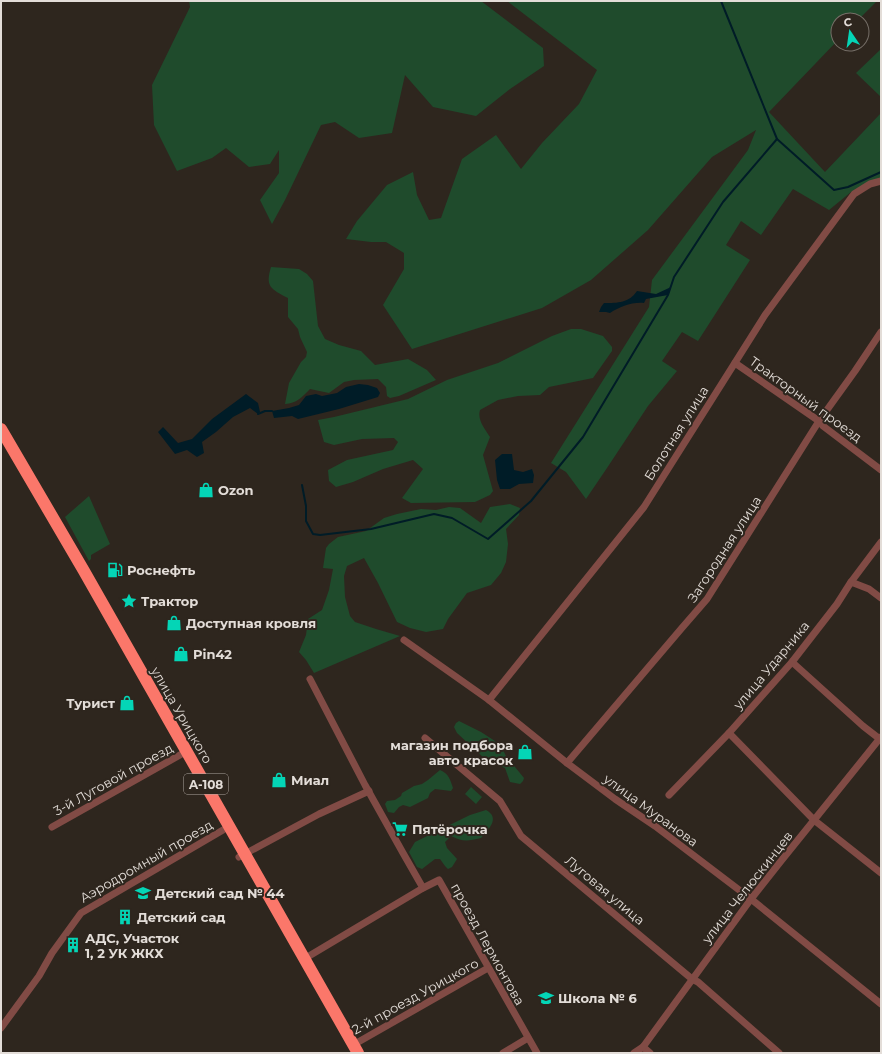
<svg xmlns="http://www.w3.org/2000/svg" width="882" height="1054" viewBox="0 0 882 1054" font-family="Montserrat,sans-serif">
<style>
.green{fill:#1f4b2c}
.water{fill:#001c27}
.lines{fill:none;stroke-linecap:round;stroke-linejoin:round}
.stream{stroke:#001c27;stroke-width:2}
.street{stroke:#814b45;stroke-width:7}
.highway{stroke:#fb776a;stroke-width:12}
.labels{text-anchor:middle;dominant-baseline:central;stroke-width:4;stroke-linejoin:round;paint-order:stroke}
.shield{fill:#2e261e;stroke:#ada6a0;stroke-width:1}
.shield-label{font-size:12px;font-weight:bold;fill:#e3ddd8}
.street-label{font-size:13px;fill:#e3ddd8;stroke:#2e261e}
.poi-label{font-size:13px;font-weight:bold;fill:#e3ddd8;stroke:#2e261e;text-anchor:start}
</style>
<rect width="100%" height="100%" fill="#2e261e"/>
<!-- green -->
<g class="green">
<path d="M189,1H481L543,48L544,66L510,89L476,116L433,107L405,75L392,133L359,138L335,122L321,125L285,200L272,224L260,200L279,173V150L270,164L249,167L226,148L212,158L177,171L154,125L152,85L190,7Z"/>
<path d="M507,1H877L858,20H838V40L769,112L825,172L881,113V178L851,192L829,210L793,189L761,235L741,221L726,245L750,260L698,341L682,332L662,361L677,371L648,406L607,468L586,499L566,472L551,463L649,307L652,280L748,150L756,130L712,157L648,230L591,280L542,308L412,349L383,305L404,269V253L386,242H371L346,239L357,221L387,185L413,172L417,195L429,220L441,218L462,159L496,135L521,169L542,143L579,104L597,70Z"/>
<path d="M881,49V97L856,73Z"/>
<path d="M271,267L299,269L307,274L313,281L318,326L325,339L339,345L361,351L375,365L408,359L427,370L436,380L399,396L390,398L387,396L386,387L378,379L354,380L344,382L329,393L310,389C301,398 297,403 285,404L289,383L301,362L306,357L307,352L300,337L298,329L288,317V298C271,289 265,287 271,267Z"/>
<path d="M581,329L603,336L612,347V351L593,378L549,387L540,395L518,396L498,400L480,410C477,420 485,429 490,437L483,455L493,491L490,495L475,502L411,503L402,498L423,469L413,460L383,469L353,482L336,487L329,481L328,470L347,460L393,450L398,442L394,438L362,439L334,445L324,442L318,420L334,417L408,399L447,380L498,363L552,336L571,329Z"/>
<path d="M89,496L110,544L91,555V559L89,561L65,517Z"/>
<path d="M510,504L520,508L519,515L506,529L508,544L506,562L501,573L491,585L467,593L448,619L443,629L426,632L410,628L397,622L378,583L364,558L347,566L344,576L345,597L350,616L355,622L376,629L400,636L314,673L306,660L299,652L306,635L308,619L322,610L329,590L333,569L323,568L326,548L329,544L338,537L366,531L384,518L397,514L421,509L436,510L449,507L460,508L481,523L490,507Z"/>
<path d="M459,721L481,732L495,741L503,750L506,756L524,778L523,781L520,784L510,782L505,768L485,759L457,733L454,727L456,723Z"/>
<path d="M440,770C449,774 450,779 453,788L451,791L435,789L430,793L428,798L410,807L403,805L399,807L394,813L388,812L385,804L387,801L395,800L401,796L402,793L414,786L422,784L428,780Z"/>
<path d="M471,787L482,797L476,804L465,794Z"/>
<path d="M486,810C501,818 488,830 481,838C468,841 463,842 451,836L445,842L447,848L457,859L452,867L448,869L445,866L440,859H435L422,869L417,867L409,852L415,842L470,815Z"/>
</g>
<!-- water -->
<g class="water">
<path d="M671,287L668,295L646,299L644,303C631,302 620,307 610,313L606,312H599L601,307L604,303C618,303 629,303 637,291L656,294Z"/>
<path d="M359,384L368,385L377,388L380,393L378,397L339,409L298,419L292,416L274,418L272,411L289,408L299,405L306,396L316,394L322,396L337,393L346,387Z"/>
<path d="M246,394L258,403L260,412L258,414L250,408L233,417L216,432L202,442L204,453L197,457L187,450L175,454L158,432L163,427L178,443L192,439L212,419Z"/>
<path d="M502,454H512L514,470L523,472L532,469L534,475L533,483L519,484L510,489H500L497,480L495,460Z"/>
</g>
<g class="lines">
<!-- stream -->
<g class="stream">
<path d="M721,1L777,139"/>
<path d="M258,414L265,411H272"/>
<path d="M302,485L306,506V521L313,534L320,535L371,529L434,514L452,518L488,539L531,501L583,437L668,295L674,277L723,202L777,139L834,190L848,187L881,172"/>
</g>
<!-- street -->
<g class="street">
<path d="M735,363L819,421L823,426L881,470"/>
<path d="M851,582L869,589L881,598"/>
<path d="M404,640L489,700L567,763L615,799L655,826L751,899L881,1004"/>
<path d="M792,662L863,726L881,740"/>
<path d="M310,679L365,785L403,853L423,888"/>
<path d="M489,700L644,507L765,315L854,194L870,184L881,181"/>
<path d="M729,733L814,820L881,873"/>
<path d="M425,738L500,801L521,836L692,979L698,982L779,1053"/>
<path d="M567,763L681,629L707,599L819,421L855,371L881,332"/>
<path d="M669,795L729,733L792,662L837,604L851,582L881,542"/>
<path d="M52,827L187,751"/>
<path d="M239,857L319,814L369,791"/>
<path d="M304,959L423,888L439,880L537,1053"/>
<path d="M1,1028L39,976L52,953L81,913L223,830"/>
<path d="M353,1045L488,968"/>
<path d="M643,1047L650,1053"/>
<path d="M503,1053L528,1038"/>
<path d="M634,1053L643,1047L751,899L781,861L881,737"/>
</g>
<!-- highway -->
<path class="highway" d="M1,429L84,571L358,1053"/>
</g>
<!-- icons -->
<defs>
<symbol id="shop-bare" viewBox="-9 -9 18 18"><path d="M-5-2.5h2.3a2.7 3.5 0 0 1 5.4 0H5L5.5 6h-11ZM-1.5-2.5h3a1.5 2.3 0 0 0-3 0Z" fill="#04d5b6" stroke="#2e261e" stroke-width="2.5" paint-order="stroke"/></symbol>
<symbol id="fuel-bare" viewBox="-9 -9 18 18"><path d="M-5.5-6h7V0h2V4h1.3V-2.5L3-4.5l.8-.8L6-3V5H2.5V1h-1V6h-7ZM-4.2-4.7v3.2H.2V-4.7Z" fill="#04d5b6" stroke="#2e261e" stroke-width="2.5" paint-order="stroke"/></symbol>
<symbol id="sight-bare" viewBox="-9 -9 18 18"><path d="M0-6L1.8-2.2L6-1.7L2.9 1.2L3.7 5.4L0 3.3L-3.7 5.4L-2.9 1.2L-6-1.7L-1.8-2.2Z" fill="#04d5b6" stroke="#2e261e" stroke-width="2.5" paint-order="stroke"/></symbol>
<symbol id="supermarket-bare" viewBox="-9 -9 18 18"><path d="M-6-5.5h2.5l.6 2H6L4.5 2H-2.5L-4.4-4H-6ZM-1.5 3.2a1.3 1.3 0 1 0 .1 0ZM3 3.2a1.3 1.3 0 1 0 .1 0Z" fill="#04d5b6" stroke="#2e261e" stroke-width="2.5" paint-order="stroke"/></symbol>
<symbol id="school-bare" viewBox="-9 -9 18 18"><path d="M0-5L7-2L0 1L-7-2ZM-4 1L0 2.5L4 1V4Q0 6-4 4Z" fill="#04d5b6" stroke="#2e261e" stroke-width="2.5" paint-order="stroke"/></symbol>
<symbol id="building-bare" viewBox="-9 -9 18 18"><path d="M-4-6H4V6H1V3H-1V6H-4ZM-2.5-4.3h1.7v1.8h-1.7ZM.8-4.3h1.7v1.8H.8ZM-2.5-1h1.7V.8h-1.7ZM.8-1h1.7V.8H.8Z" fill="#04d5b6" stroke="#2e261e" stroke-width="2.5" paint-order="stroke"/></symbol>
</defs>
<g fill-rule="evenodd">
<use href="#shop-bare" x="195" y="479" width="22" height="22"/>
<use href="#fuel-bare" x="104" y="559" width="22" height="22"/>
<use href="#sight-bare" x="118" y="590" width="22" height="22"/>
<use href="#shop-bare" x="163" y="612" width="22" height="22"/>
<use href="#shop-bare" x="170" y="643" width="22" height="22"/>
<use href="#shop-bare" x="116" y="692" width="22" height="22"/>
<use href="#shop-bare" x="514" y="741" width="22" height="22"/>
<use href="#shop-bare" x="268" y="769" width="22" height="22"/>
<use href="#supermarket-bare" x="389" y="818" width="22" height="22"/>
<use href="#school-bare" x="132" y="882" width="22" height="22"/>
<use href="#building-bare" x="114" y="906" width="22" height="22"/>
<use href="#building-bare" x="62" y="934" width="22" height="22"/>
<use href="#school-bare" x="535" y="987" width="22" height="22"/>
</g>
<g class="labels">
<!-- shield labels -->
<rect class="shield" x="184" y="774" width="44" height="20" rx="3"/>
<g class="shield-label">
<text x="206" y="784">А-108</text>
</g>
<!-- street labels -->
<g class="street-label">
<text transform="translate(806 399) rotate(36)">Тракторный проезд</text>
<text transform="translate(676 433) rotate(-58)">Болотная улица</text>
<text transform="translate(724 549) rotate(-57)">Загородная улица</text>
<text transform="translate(771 665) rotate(-50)">улица Ударника</text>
<text transform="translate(182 715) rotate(60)">улица Урицкого</text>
<text transform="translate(113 779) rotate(-29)">3-й Луговой проезд</text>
<text transform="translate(651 810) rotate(36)">улица Муранова</text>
<text transform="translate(146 861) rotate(-30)">Аэродромный проезд</text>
<text transform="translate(747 887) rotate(-52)">улица Челюскинцев</text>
<text transform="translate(605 890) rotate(40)">Луговая улица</text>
<text transform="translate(488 944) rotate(61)">проезд Лермонтова</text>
<text transform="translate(415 996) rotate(-29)">2-й проезд Урицкого</text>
</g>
<!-- poi labels -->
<g class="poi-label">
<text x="218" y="490">Ozon</text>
<text x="127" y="570">Роснефть</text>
<text x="141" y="601">Трактор</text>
<text x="186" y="623">Доступная кровля</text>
<text x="193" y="654">Pin42</text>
<text x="115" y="703" text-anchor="end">Турист</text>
<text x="513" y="745" text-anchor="end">магазин подбора<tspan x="513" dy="15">авто красок</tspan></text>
<text x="291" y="780">Миал</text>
<text x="412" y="829">Пятёрочка</text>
<text x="155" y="893">Детский сад № 44</text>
<text x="137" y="917">Детский сад</text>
<text x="85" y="938">АДС, Участок<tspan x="85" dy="15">1, 2 УК ЖКХ</tspan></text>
<text x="558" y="998">Школа № 6</text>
</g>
</g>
<!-- border -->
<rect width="882" height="1054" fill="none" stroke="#e3ddd8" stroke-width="4"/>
<!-- north arrow -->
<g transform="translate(850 32) rotate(347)"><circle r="19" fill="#2e261e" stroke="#766f68"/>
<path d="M0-3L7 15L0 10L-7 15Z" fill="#04d5b6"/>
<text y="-6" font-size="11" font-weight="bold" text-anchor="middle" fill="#e3ddd8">С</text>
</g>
</svg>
